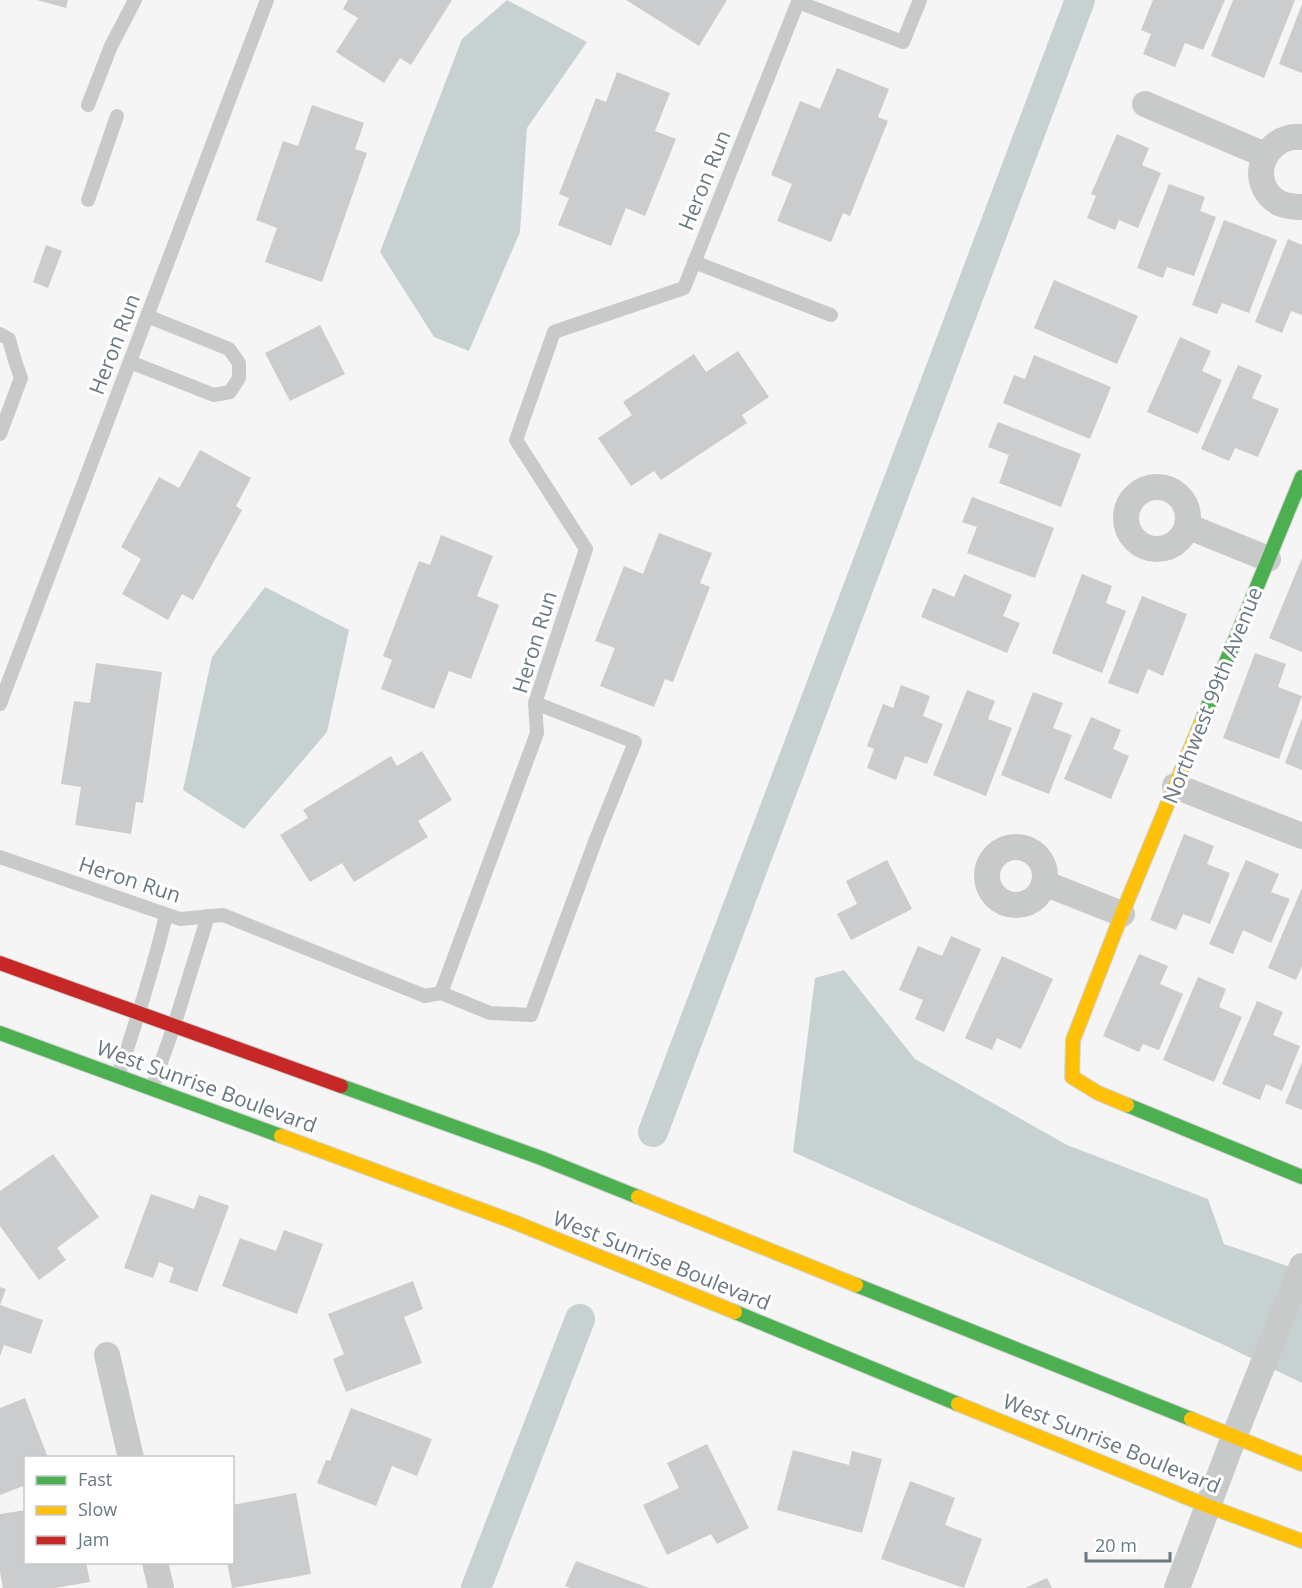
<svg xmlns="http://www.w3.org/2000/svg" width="1302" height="1588" viewBox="0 0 1302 1588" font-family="'Open Sans',sans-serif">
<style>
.water{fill:#c8d1d2}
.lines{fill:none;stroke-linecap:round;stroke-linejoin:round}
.canal{stroke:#c8d1d2;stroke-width:30}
.building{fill:#cbcccd}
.fast-casing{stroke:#d1d2d2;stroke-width:16}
.slow-casing{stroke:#d1d2d2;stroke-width:16}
.jam-casing{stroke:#d1d2d2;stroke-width:16}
.lane{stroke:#c8caca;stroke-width:14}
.street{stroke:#c8caca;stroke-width:26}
.fast{stroke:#4caf50;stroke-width:14}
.slow{stroke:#ffc107;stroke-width:14}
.jam{stroke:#c62828;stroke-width:14}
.labels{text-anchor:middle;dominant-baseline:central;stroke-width:6;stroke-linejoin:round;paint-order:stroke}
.street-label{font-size:21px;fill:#697981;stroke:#fff}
</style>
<rect width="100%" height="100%" fill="#f5f5f5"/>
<!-- water -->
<g class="water">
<path d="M507,0L587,42L527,128L520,232L469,351L434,337L380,252L462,39Z"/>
<path d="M265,587L349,630L327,732L244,829L183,790L212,657Z"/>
<path d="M844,970L915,1059L1067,1145L1208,1199L1224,1244L1302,1271V1383L1222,1344L793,1152L815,978Z"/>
</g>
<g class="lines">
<!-- canal -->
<g class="canal">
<path d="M653,1132L1080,0"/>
<path d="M476,1588L580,1319"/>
</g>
</g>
<!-- building -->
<g class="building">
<path d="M37,0H68L66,8Z"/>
<path d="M348,0H452L411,65L400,58L384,83L336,52L358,18L343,9Z"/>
<path d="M626,0H727L699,46Z"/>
<path d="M1153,0H1225L1203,50L1185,43L1175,67L1143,54L1151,34L1141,30Z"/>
<path d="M1233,0H1295L1264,78L1211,56Z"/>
<path d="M1302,4V73L1279,64Z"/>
<path d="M837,68L889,89L878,117L888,121L850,216L843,213L831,242L777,221L792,184L771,175L800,101L820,109Z"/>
<path d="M617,72L670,93L655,131L676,139L645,216L626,208L611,246L558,225L569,198L559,194L596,98L606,102Z"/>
<path d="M312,105L364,123L355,149L367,153L322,282L265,262L277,228L256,220L283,141L298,146Z"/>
<path d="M1117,134L1149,148L1142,165L1161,173L1138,228L1119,220L1115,230L1087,218L1096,196L1091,194Z"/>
<path d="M1169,184L1205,197L1200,211L1216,217L1194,276L1167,267L1163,278L1137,268Z"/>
<path d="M1224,220L1277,240L1249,313L1222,303L1217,314L1192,305Z"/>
<path d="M1288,239L1302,245V315L1291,311L1282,333L1255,322Z"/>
<path d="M46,245L62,251L48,288L33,282Z"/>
<path d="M1054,280L1138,316L1117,364L1034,328Z"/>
<path d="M320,325L345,374L290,401L265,353Z"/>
<path d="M1180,337L1211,351L1202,371L1222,380L1198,434L1147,412Z"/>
<path d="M738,351L769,397L742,415L747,423L661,480L654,471L631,486L598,438L632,415L623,402L694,354L706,372Z"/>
<path d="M1034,355L1111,387L1090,439L1003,403L1014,375L1025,379Z"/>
<path d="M1238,365L1262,375L1252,398L1279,409L1258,457L1235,448L1229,461L1201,449Z"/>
<path d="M998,422L1081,454L1061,507L999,483L1009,455L988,447Z"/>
<path d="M200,450L251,478L236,506L242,510L193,600L182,594L168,620L122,594L141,559L121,547L159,477L179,488Z"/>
<path d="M972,497L1054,528L1035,578L967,553L977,527L962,522Z"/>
<path d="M659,533L712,553L700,583L710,587L673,682L665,679L654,707L600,686L615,648L595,641L624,566L643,574Z"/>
<path d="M441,535L493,556L477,596L499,605L471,679L449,671L434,709L381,689L392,660L383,656L419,561L430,565Z"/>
<path d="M1302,558V652L1269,638Z"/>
<path d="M964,574L1012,595L1003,616L1020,623L1007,653L921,617L933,588L954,597Z"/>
<path d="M1082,574L1112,586L1106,603L1126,611L1102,673L1052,653Z"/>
<path d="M1142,596L1187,614L1163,676L1148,669L1138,694L1108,683Z"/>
<path d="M1255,653L1286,664L1278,687L1302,696L1279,759L1223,738Z"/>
<path d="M96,663L162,672L143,803L136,802L131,834L75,825L81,787L61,784L74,701L90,703Z"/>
<path d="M901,685L930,696L923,716L943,724L927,764L905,756L896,780L867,768L874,749L867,746L883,704L893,708Z"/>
<path d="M967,690L995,701L988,719L1012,728L986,796L933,775Z"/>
<path d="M1033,692L1063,703L1053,728L1072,735L1049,794L1001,775Z"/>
<path d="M1091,717L1121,730L1113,749L1129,756L1111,799L1064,779Z"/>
<path d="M1302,718V770L1285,763Z"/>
<path d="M422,751L452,800L418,821L428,837L354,882L342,863L310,882L280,835L308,818L303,810L391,756L397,766Z"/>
<path d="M1184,834L1214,846L1207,864L1230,873L1210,924L1183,914L1176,930L1150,920Z"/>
<path d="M887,860L912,909L851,940L837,914L857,904L846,881Z"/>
<path d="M1246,860L1279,874L1271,892L1290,899L1271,943L1243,930L1233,954L1209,944Z"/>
<path d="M1302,888V966L1296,980L1268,968Z"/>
<path d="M951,936L981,949L944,1032L915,1019L923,1000L899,990L918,946L942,956Z"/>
<path d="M1139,954L1168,966L1160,984L1183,994L1159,1050L1143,1044L1139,1052L1103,1036Z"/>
<path d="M1002,956L1053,979L1021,1049L997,1038L992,1050L965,1038Z"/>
<path d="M1198,977L1226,989L1219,1007L1242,1017L1214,1082L1163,1060Z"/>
<path d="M1257,1001L1283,1012L1273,1035L1300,1046L1282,1091L1266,1084L1260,1100L1222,1084Z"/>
<path d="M1302,1062V1110L1285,1103Z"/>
<path d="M53,1154L99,1217L57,1248L66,1260L39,1280L0,1226V1191Z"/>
<path d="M151,1194L194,1209L199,1195L229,1206L197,1292L169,1282L174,1268L159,1262L153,1278L124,1268Z"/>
<path d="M284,1230L323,1244L297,1314L222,1286L240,1238L276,1251Z"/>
<path d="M413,1281L423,1309L404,1317L422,1363L346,1392L333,1359L344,1354L328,1314Z"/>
<path d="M0,1287L6,1289L0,1305Z"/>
<path d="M0,1305L43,1320L31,1354L4,1345L0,1356Z"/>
<path d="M25,1398L48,1458H26V1485L0,1495V1408Z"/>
<path d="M351,1408L432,1439L417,1476L392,1466L376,1506L317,1483L326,1460L330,1461Z"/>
<path d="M707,1444L749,1528L717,1544L711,1534L667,1555L643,1505L679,1488L667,1463Z"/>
<path d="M793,1450L849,1465L852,1451L882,1459L862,1533L777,1510Z"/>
<path d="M910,1481L955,1498L945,1525L982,1539L964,1588L881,1559Z"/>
<path d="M296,1493L311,1574L232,1588L227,1562H232V1505Z"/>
<path d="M26,1510V1562H86L90,1582L55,1588H3L0,1572V1514Z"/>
<path d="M576,1561L649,1588H570L565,1586Z"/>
<path d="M1047,1578L1052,1588H1025Z"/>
</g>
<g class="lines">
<defs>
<g id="fast">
<path d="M1203,718L1302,477"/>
<path d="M0,1033L281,1136"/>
<path d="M341,1086L541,1158L638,1197"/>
<path d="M1127,1105L1302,1177"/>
<path d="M856,1285L1191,1419"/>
<path d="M735,1312L958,1404"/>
</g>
<g id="slow">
<path d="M1127,1105L1098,1093L1072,1077L1073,1040L1122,914L1203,718"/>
<path d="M281,1136L514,1222L735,1312"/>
<path d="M638,1197L856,1285"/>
<path d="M958,1404L1208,1506L1302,1541"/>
<path d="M1191,1419L1302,1464"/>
</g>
<path id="jam" d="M0,963L341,1086"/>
</defs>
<!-- fast casing -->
<use href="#fast" class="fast-casing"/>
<!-- slow casing -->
<use href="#slow" class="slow-casing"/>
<!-- jam casing -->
<use href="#jam" class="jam-casing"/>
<!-- lane -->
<g class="lane">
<path d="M798,2L903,42L920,0"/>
<path d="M88,105L111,46L135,0"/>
<path d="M88,200L117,116"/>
<path d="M694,262L831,315"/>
<path d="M0,334L9,339L15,361L21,378L0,434"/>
<path d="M130,362L214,395L230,392L239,378V363L229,349L147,316"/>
<path d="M0,704L267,0"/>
<path d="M0,857L180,919L223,915L425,996L441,993L490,1013L531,1015L596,839L635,742L535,703"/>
<path d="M441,993L537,733L535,703L586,549L516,440L554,332L684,288L798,2"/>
<path d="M118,1076C136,1023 153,970 166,915"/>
<path d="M152,1088L174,1026L208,916"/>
</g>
<!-- street -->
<g class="street">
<path d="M1145,104L1265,155"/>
<path d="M1302,137C1263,134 1245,183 1279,203C1286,206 1294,207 1302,207"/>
<circle cx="1157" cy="518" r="31"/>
<path d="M1187,526L1268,559"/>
<path d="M1175,786L1302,836"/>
<circle cx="1016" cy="876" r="29"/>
<path d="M1044,883L1122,914"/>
<path d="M107,1355L131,1458"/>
<path d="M155,1562L161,1588"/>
<path d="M1177,1588L1234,1437L1302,1266"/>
</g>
<!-- fast -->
<use href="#fast" class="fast"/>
<!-- slow -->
<use href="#slow" class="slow"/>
<!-- jam -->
<use href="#jam" class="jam"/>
</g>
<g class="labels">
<!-- street labels -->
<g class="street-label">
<text transform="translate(704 180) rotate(-68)">Heron Run</text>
<text transform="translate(114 344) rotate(-69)">Heron Run</text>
<text transform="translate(534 642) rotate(-73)">Heron Run</text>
<text transform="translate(1212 695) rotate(-68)">Northwest 99th Avenue</text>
<text transform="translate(130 879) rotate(18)">Heron Run</text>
<text transform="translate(207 1086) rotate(20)">West Sunrise Boulevard</text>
<text transform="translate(662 1260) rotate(22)">West Sunrise Boulevard</text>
<text transform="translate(1112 1443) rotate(22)">West Sunrise Boulevard</text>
</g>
</g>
<!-- legend -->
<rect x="24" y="1456" width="210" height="108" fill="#ffffff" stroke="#c3c9cd" stroke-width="1.5"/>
<rect x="36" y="1476" width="30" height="9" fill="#4caf50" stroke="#c3c9cd" stroke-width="1.5"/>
<text x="78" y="1486" font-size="18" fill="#697981">Fast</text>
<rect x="36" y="1506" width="30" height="9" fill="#ffc107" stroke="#c3c9cd" stroke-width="1.5"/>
<text x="78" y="1516" font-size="18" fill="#697981">Slow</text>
<rect x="36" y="1536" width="30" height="9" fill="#c62828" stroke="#c3c9cd" stroke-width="1.5"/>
<text x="78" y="1546" font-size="18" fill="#697981">Jam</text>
<!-- scale -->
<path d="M1086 1552v9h84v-9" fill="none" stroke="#697981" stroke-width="3"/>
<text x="1095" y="1552" font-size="18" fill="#697981" stroke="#ffffff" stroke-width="4.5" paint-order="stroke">20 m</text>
</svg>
